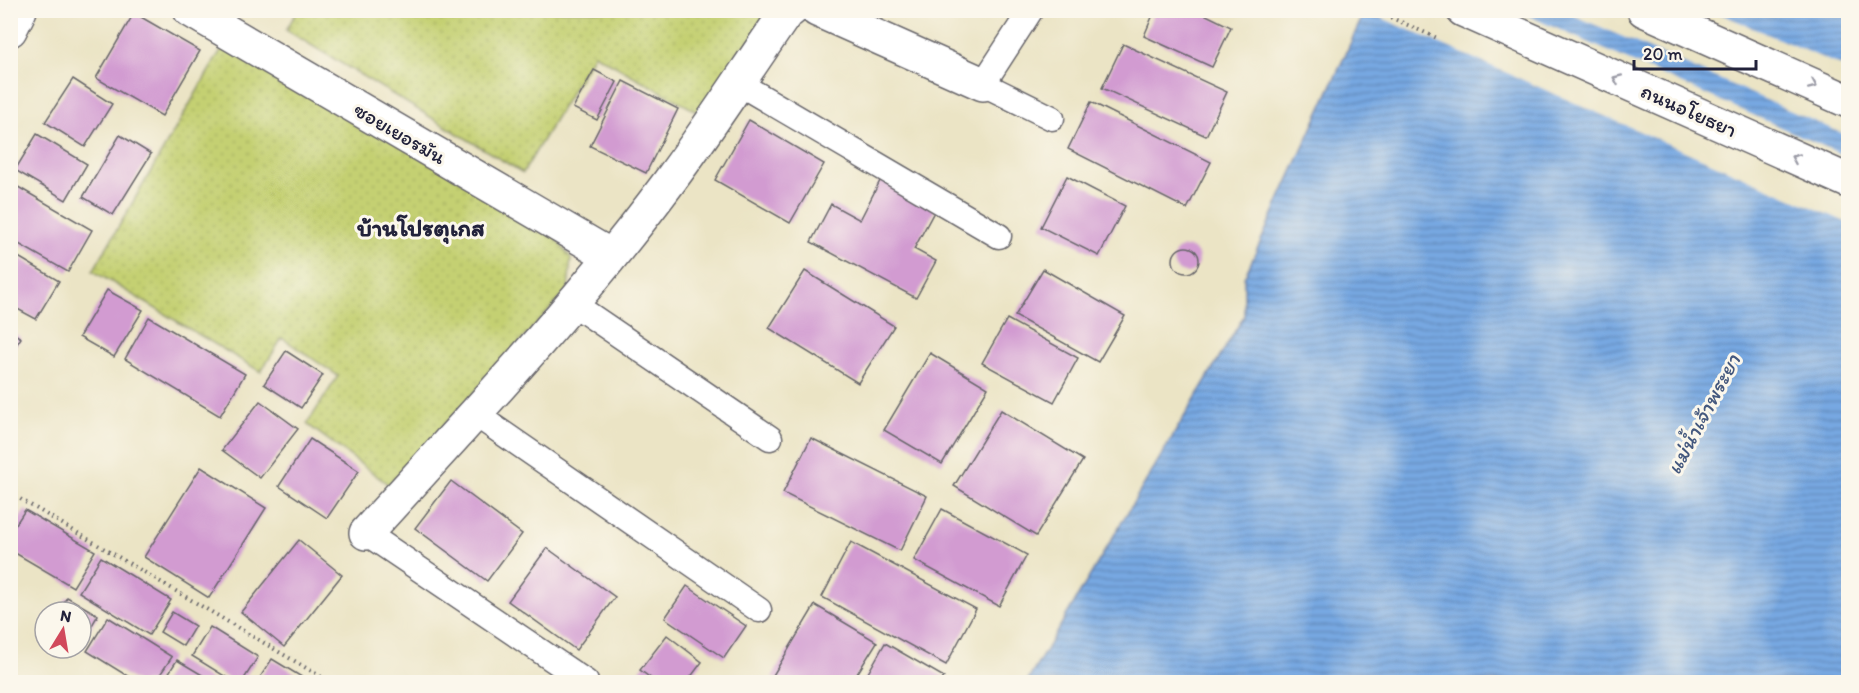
<svg xmlns="http://www.w3.org/2000/svg" width="1859" height="693" viewBox="0 0 1859 693" font-family="Itim,'Playpen Sans Thai',sans-serif">
<style>
.grass{fill:url(#grass-dots);stroke:#737956;stroke-width:1.5}
.water{fill:url(#water-rules);stroke:#4c658e;stroke-width:1.5}
.pier{fill:#ebe4c5}
.building{fill:#d29bd1}
.lines{fill:none;stroke-linecap:round;stroke-linejoin:round}
.lane-casing{stroke:#68666b;stroke-width:27}
.street-casing{stroke:#68666b;stroke-width:36}
.secondary-casing{stroke:#68666b;stroke-width:36}
.path{stroke:#68666b;stroke-width:4;stroke-dasharray:1.5 4.5;stroke-linecap:butt}
.lane{stroke:#fff;stroke-width:24}
.street{stroke:#fff;stroke-width:33}
.secondary{stroke:#fff;stroke-width:33}
.oneway{stroke:#9c9ca7}
.labels{text-anchor:middle;dominant-baseline:central;stroke-width:6;stroke-linejoin:round;paint-order:stroke}
.street-label{font-size:21px;fill:#22223b;stroke:#fbf7ec}
.water-label{font-size:22px;font-style:italic;fill:#44587e;stroke:#fbf7ec}
.quarter-label{font-size:24px;font-weight:bold;fill:#22223b;stroke:#fbf7ec}
</style>
<defs>
<pattern id="grass-dots" width="8" height="8" patternUnits="userSpaceOnUse" patternTransform="scale(1.5)"><rect width="8" height="8" fill="#c4d072"/><path d="M2 2h.1M6 6h.1" fill="none" stroke="#a8b264" stroke-width="1.8" stroke-linecap="round"/></pattern>
<pattern id="water-rules" width="6" height="5" patternUnits="userSpaceOnUse" patternTransform="scale(1.5)"><rect width="6" height="5" fill="#77a8e2"/><path d="M0 2.5h6" fill="none" stroke="#6188b8"/></pattern>
</defs>
<rect width="100%" height="100%" fill="#fbf7ec"/>
<filter id="ink" filterUnits="userSpaceOnUse"><feTurbulence type="fractalNoise" baseFrequency=".0167" numOctaves="2"/><feDisplacementMap in="SourceGraphic" scale="12" xChannelSelector="R" yChannelSelector="G"/><feConvolveMatrix kernelMatrix="1 2 1 2 8 2 1 2 1" color-interpolation-filters="sRGB"/></filter>
<filter id="wash" filterUnits="userSpaceOnUse"><feTurbulence type="fractalNoise" baseFrequency=".008" numOctaves="4" result="noise"/><feDisplacementMap in="SourceGraphic" scale="24" xChannelSelector="R" yChannelSelector="G"/><feGaussianBlur stdDeviation="1.35" result="paint"/><feColorMatrix in="noise" values="0 0 0 0 0 0 0 0 0 0 0 0 0 0 0 0 0 1.4 0 .05"/><feComposite in="paint" operator="in"/></filter>
<g filter="url(#wash)">
<rect width="100%" height="100%" fill="#ebe4c5"/>
<!-- grass -->
<g class="grass">
<path d="M298,10L771,11L703,115L594,54L523,173L286,30Z"/>
<path d="M225,43L553,234L571,258L568,290L389,485L307,424L338,376L282,338L261,372L93,271Z"/>
</g>
<!-- water -->
<path class="water" d="M1365,11H1848V682H1027L1244,316V278Z"/>
<!-- pier -->
<g class="pier">
<path d="M1366,11H1517L1848,157V223Z"/>
<path d="M1564,11H1714L1848,69V136Z"/>
</g>
<g id="blocks">
<!-- building -->
<g class="building">
<path d="M1155,10H1196L1231,27L1212,67L1144,36Z"/>
<path d="M134,13L200,51L162,116L96,78Z"/>
<path d="M1123,44L1227,92L1206,136L1102,88Z"/>
<path d="M594,70L617,82L597,120L573,108Z"/>
<path d="M73,79L112,104L85,147L45,122Z"/>
<path d="M623,81L678,109L646,173L590,146Z"/>
<path d="M1091,102L1211,162L1187,209L1068,149Z"/>
<path d="M749,120L824,164L790,223L715,180Z"/>
<path d="M37,134L87,164L66,200L15,170Z"/>
<path d="M120,135L151,154L113,215L83,197Z"/>
<path d="M1067,176L1125,206L1099,256L1041,227Z"/>
<path d="M881,179L936,208L914,249L936,261L916,298L811,242L831,204L860,220Z"/>
<path d="M13,184L92,230L68,272L10,239V189Z"/>
<circle cx="1186" cy="260" r="13"/>
<path d="M10,252L59,281L36,319L10,305Z"/>
<path d="M1043,269L1125,316L1098,362L1015,316Z"/>
<path d="M805,271L894,326L858,383L769,328Z"/>
<path d="M107,290L143,310L114,357L79,337Z"/>
<path d="M149,317L245,374L220,416L125,359Z"/>
<path d="M1007,319L1078,358L1054,402L982,363Z"/>
<path d="M10,331L21,338L10,354Z"/>
<path d="M286,351L323,375L301,408L264,384Z"/>
<path d="M930,353L988,388L942,464L884,430Z"/>
<path d="M260,401L298,429L260,478L222,450Z"/>
<path d="M1001,410L1083,460L1036,536L954,486Z"/>
<path d="M811,438L927,496L900,551L783,493Z"/>
<path d="M310,439L359,471L327,518L279,486Z"/>
<path d="M201,467L266,508L209,598L144,557Z"/>
<path d="M451,481L522,534L487,581L415,528Z"/>
<path d="M942,509L1027,555L999,606L914,560Z"/>
<path d="M25,510L95,551L73,587L10,550V533Z"/>
<path d="M299,540L342,575L284,647L241,612Z"/>
<path d="M851,542L976,609L946,665L822,597Z"/>
<path d="M547,548L615,597L576,650L508,601Z"/>
<path d="M101,557L171,600L149,635L79,592Z"/>
<path d="M687,586L746,626L724,658L665,618Z"/>
<path d="M67,597L98,615L81,644V612H58Z"/>
<path d="M815,605L877,642L852,682H781L772,677Z"/>
<path d="M172,612L195,626L183,646L160,632Z"/>
<path d="M108,617L172,657L155,682H137L87,651Z"/>
<path d="M210,627L258,657L242,682H234L192,656Z"/>
<path d="M667,635L702,662L687,682H656L640,670Z"/>
<path d="M885,643L944,677L941,682H863Z"/>
<path d="M272,659L310,682H257Z"/>
<path d="M177,660L214,682H163Z"/>
</g>
</g>
</g>
<g filter="url(#ink)">
<use href="#blocks" fill-opacity="0" stroke="#68666b" stroke-width="1.5"/>
<g class="lines">
<defs>
<g id="lane">
<path d="M1031,10L983,84L1052,118"/>
<path d="M738,83L999,236"/>
<path d="M572,303L770,438"/>
<path d="M475,414L759,610"/>
<path d="M366,533L586,682"/>
</g>
<g id="street">
<path d="M190,10L611,256"/>
<path d="M817,10L983,84"/>
<path d="M366,533C470,419 577,306 669,182C710,127 747,69 786,13L791,10"/>
</g>
<g id="secondary">
<path d="M1463,10L1848,181"/>
<path d="M1644,10L1848,101"/>
<path d="M10,30L20,10"/>
</g>
</defs>
<!-- lane casing -->
<use href="#lane" class="lane-casing"/>
<!-- street casing -->
<use href="#street" class="street-casing"/>
<!-- secondary casing -->
<use href="#secondary" class="secondary-casing"/>
<!-- path -->
<g class="path">
<path d="M1374,10L1437,38"/>
<path d="M10,493L330,682"/>
</g>
<!-- lane -->
<use href="#lane" class="lane"/>
<!-- street -->
<use href="#street" class="street"/>
<!-- secondary -->
<use href="#secondary" class="secondary"/>
</g>
<!-- one-way arrows -->
<defs><path id="oneway-chevron" d="M-2-3.5L2.5 0L-2 3.5" fill="none" stroke-width="1.6" stroke-linecap="round" stroke-linejoin="round" transform="scale(1.5)"/></defs>
<g class="oneway">
<use href="#oneway-chevron" transform="translate(1617 79) rotate(-156)"/>
<use href="#oneway-chevron" transform="translate(1813 85) rotate(24)"/>
<use href="#oneway-chevron" transform="translate(1795 158) rotate(-156)"/>
</g>
</g>
<g class="labels">
<!-- street labels -->
<g class="street-label">
<text transform="translate(1689 110) rotate(24)">ถนนอโยธยา</text>
<text transform="translate(400 133) rotate(30)">ซอยเยอรมัน</text>
</g>
<!-- water labels -->
<g class="water-label">
<text transform="translate(1703 414) rotate(-62)">แม่น้ำเจ้าพระยา</text>
</g>
<!-- quarter labels -->
<g class="quarter-label">
<text x="421" y="227">บ้านโปรตุเกส</text>
</g>
</g>
<!-- margin -->
<rect width="1859" height="693" fill="none" stroke="#fbf7ec" stroke-width="36"/>
<!-- north arrow -->
<g transform="translate(63 630) rotate(11)"><circle r="28" fill="#fbf7ec" stroke="#a4a2a5" stroke-width="1.5"/>
<path d="M0-4.5L10 22L0 15L-10 22Z" fill="#d1495b"/>
<text y="-9" font-size="16" font-weight="bold" text-anchor="middle" fill="#22223b">N</text>
</g>
<!-- scale -->
<path d="M1634 60v9h122v-9" fill="none" stroke="#22223b" stroke-width="3"/>
<text x="1643" y="60" font-size="18" fill="#22223b" stroke="#fbf7ec" stroke-width="4.5" paint-order="stroke">20 m</text>
</svg>
